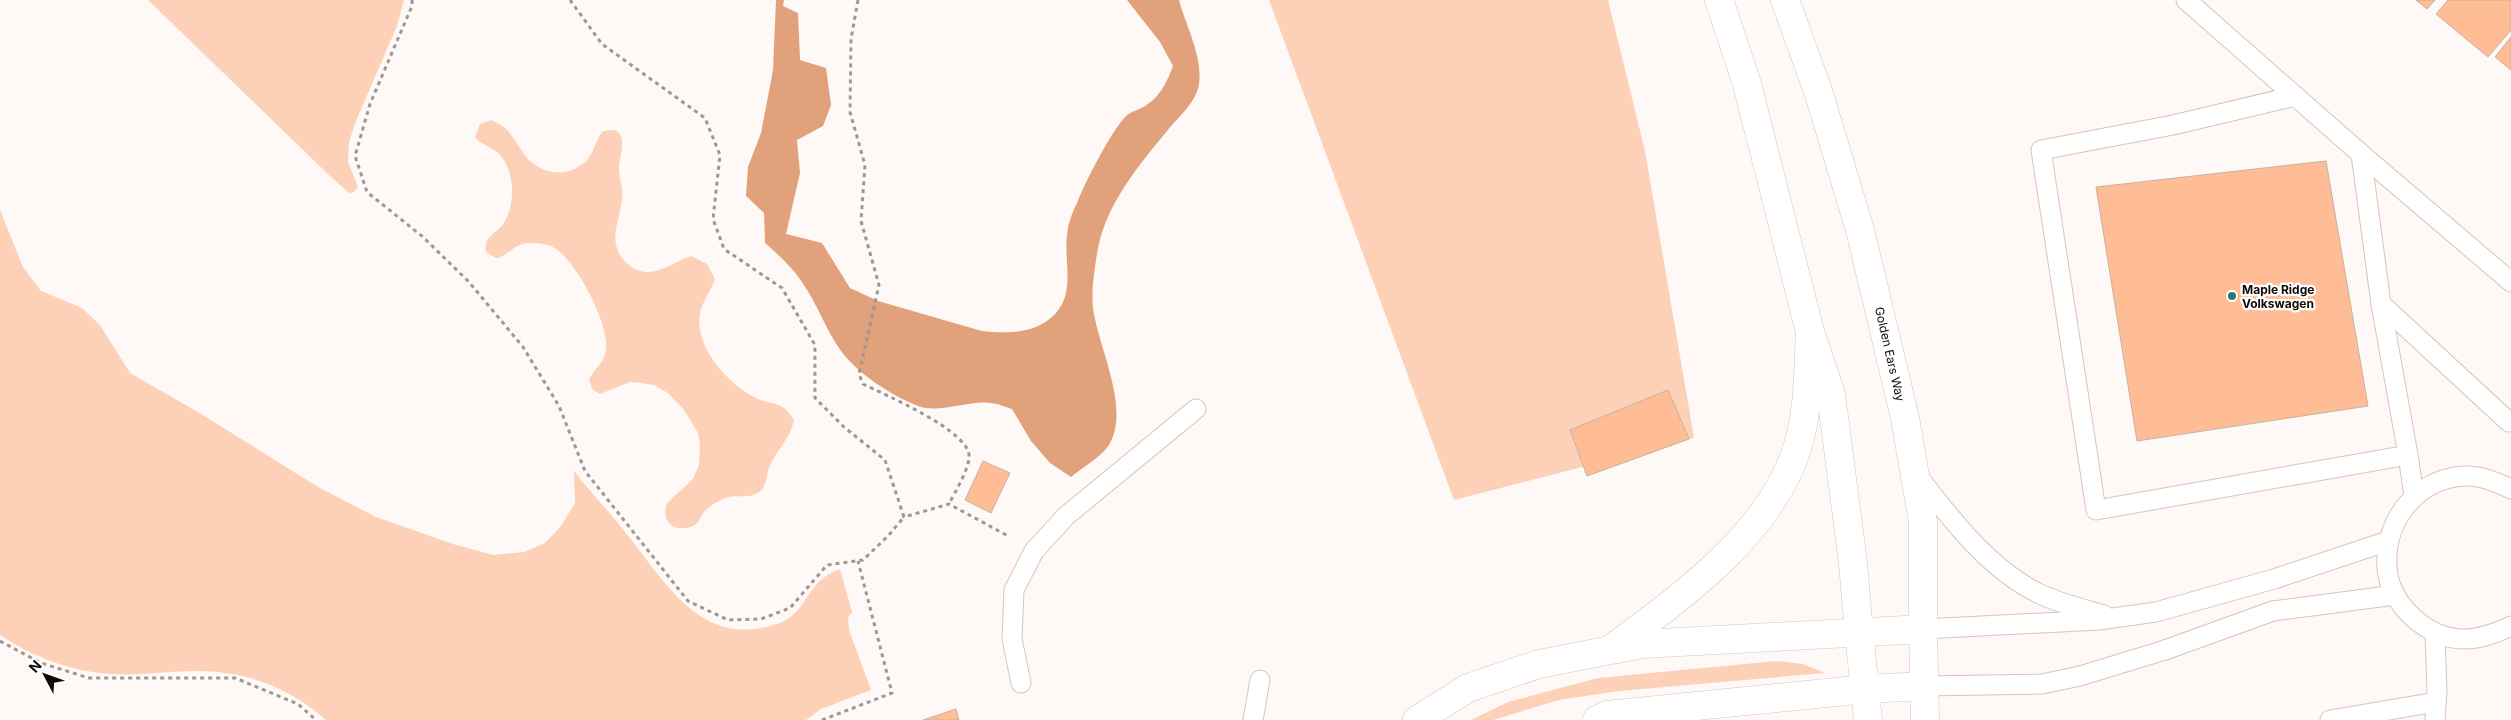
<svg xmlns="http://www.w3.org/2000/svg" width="2511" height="720" viewBox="0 0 2511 720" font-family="Inter,sans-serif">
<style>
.green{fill:#fcd1b8}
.water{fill:#e1a17a}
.building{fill:#ffbd95;stroke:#c7b0a2}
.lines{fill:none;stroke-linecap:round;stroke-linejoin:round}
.lane-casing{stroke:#dac3b5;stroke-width:21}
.secondary-casing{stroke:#dac3b5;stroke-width:29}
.highway-casing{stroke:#dac3b5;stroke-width:29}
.path{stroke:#9e9894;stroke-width:3;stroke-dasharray:4 4;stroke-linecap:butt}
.lane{stroke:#fff;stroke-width:19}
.secondary{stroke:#fff;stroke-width:28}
.highway{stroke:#fff;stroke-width:28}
.poi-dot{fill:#2b757b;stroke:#fff;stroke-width:2}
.labels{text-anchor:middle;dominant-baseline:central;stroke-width:4.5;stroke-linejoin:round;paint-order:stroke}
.poi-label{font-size:12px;font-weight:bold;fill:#120a06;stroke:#fff;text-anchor:start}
.street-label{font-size:12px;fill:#120a06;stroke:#fff}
</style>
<rect width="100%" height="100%" fill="#fef9f6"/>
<!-- green -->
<g class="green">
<path d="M148,0H404L397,26L356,121L349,142L348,162L358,187L354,192L349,193L331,177Z"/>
<path d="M1269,0H1608L1645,151L1694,438L1454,500Z"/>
<path d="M491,120C495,122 500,124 504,127C514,136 519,148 527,158C544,176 571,178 588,159C594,151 596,140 602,132C630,122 621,152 619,165C618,176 624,188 622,199C620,221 608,238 622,258C627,264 633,269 640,271C659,276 675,261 691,256L707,264L715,279C711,291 702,301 700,314C694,347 729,385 756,398C774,407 781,399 794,420C790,440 774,452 768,471C766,478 766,487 759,492C748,500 735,493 723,499C717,502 708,507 704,512C701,515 701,519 698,522C692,529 677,531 670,524C664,518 665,510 667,503L693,479L699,465L700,444L698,433L684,410L668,393L654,385L642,383L630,382L600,394L592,389L589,379C594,369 605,362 606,350C609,323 579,268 559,251C551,244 540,243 530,243C515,242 509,256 496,258L486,252C483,236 495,235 503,224C516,205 515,172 500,155C493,147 481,145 475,137L480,124Z"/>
<path d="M0,210L23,267L41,291L82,308L100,325L130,373L203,415L318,487L376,517L453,544L493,555L524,552L545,543L561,526L575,503L574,471C592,494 612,515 630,538C669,588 706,652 782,622C801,614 806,594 820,581C826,575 833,572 840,569L852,612L848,617L849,630L871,690L821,709L806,720H326C290,688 246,671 198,671C169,671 139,676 110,674C70,671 33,657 0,635Z"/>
<path d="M1777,661L1803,664L1825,673L1619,691L1559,700L1493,720H1471L1508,702L1598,678Z"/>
</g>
<!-- water -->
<path class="water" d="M776,0H784L783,6L798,13L800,60L826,68L831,105L823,126L797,140L800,173L786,234L822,243L850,288L878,301L982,331C1009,334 1041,334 1059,309C1074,288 1064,259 1067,235C1068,224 1072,213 1077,203C1085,182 1111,132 1125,117C1131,111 1139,110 1145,106C1160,97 1167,82 1173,66L1160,42L1127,0H1179C1186,26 1203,57 1199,84C1196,103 1178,117 1167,131C1139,165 1107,203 1098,248C1095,266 1091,289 1093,308C1098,347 1131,408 1109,445C1101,457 1083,467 1071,477L1050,463L1031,441L1012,409C1005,407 997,403 990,403C969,400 939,414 918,406C891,395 859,375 841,351C826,330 818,306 804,285C793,268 780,256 765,243L764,213L746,196L748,167L761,133L773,70Z"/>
<!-- building -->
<g class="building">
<path d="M2416,0H2435L2427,9Z"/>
<path d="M2448,0H2511V30L2488,57L2436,14Z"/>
<path d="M2511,37V70L2495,57Z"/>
<path d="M2326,161L2368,406L2137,441L2096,187Z"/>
<path d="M1668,390L1689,439L1587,476L1570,430Z"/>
<path d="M983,461L1010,473L991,513L965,500Z"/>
<path d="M956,709L959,720H923Z"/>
</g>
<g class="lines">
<defs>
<g id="lane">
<path d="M2186,0L2361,154L2511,282"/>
<path d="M2295,96L2173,125L2041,150L2096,510L2408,455L2381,304L2361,154"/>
<path d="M2381,304L2509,422L2511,420"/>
<path d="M2408,455L2414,496"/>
<path d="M1917,475C1951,519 1990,571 2042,595C2062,604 2083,609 2104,615"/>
<path d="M2511,489C2496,482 2480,475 2464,476C2416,479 2384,521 2387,567C2389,604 2427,639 2464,639C2481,639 2496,633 2511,626"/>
<path d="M1923,629L2099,620L2156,612L2274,579L2388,541"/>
<path d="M2435,633L2437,691L2435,720"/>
<path d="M1021,683L1012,639L1014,590L1034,551L1066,516L1196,409"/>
<path d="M1924,686L2042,684L2080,676L2165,650L2273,611L2395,595"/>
<path d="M1253,720L1260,680"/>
<path d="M2330,720L2436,702"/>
</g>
<g id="secondary">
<path d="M1719,0L1747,84L1810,332L1831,394L1853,563L1859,633"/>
<path d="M1785,0L1819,94L1860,230L1905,418L1923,522V629"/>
</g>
<g id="highway">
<path d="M1859,633L1868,720"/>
<path d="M1615,646C1684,595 1773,531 1798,445C1809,408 1808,369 1810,332"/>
<path d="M1417,720L1468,688L1539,664L1642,644L1923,629L1925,720"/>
<path d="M1597,720L1607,715L1866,689L1924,686"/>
</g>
</defs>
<!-- lane casing -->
<use href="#lane" class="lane-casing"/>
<!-- secondary casing -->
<use href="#secondary" class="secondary-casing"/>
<!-- highway casing -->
<use href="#highway" class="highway-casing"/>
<!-- path -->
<g class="path">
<path d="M412,0V6L370,104L355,156L367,192L423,237L469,282L523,347L559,406L585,471L688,601L728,620L761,619L790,608L827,565L863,560L888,536L904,517"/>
<path d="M570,0L602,44L705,118L720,155L713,219L724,249L782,288L815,345V398L844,427L885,460L904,517L949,504L1010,537"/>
<path d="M858,0L851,39L850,112L865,165L861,221L879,285L859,374L863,384C883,394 973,432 969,458C968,471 955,492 949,504"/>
<path d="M0,641L41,663L89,678H235L298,704L316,720"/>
<path d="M822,720L892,693L858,561"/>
</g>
<!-- lane -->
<use href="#lane" class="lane"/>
<!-- secondary -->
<use href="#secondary" class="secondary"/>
<!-- highway -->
<use href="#highway" class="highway"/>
</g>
<!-- markers -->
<circle class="poi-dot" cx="2232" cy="296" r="5"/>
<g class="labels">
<!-- poi labels -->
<g class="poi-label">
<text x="2242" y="289">Maple Ridge<tspan x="2242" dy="14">Volkswagen</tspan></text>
</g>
<!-- street labels -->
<g class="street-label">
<text transform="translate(1890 354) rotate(77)">Golden Ears Way</text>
</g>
</g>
<!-- north arrow -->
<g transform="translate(45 675) rotate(311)" stroke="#ffffff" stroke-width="4" paint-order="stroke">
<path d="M0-4L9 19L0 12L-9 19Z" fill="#120a06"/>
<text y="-8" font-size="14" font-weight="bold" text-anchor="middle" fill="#120a06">N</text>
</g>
</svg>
